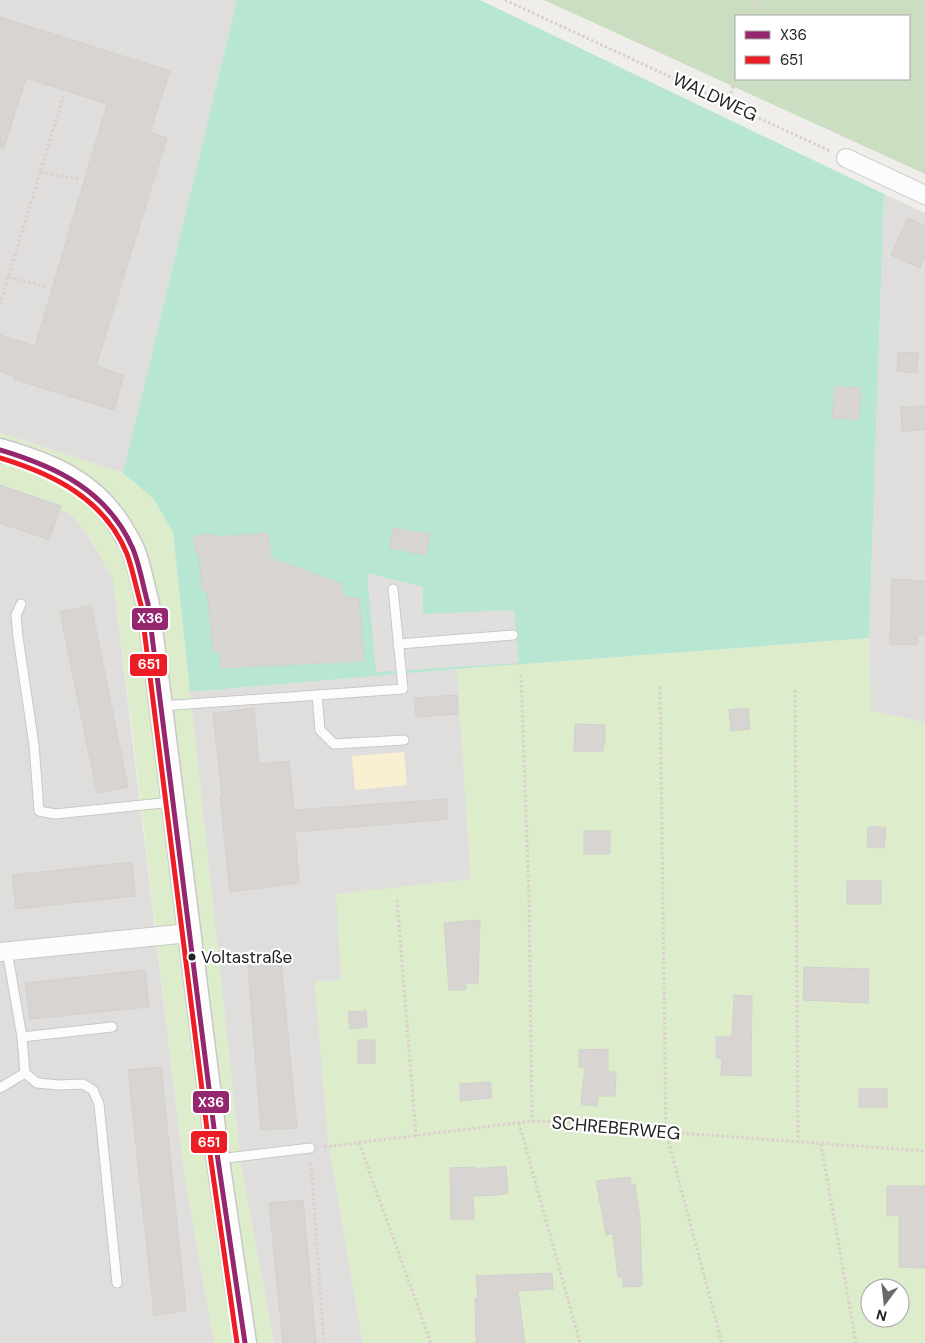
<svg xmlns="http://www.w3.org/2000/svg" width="925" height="1343" viewBox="0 0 925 1343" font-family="'DM Sans',sans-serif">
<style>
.residential{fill:#dfdedc}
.grass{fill:#ddeccb;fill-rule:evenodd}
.forest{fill:#cbdec1;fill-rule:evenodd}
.sand{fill:#f8f0d0}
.pitch{fill:#b7e6d2}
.parking{fill:#e0dfde}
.building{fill:#d7d4d2;stroke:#d3d0cc}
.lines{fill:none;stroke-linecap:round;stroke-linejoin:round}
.service-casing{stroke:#c9c8c7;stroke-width:11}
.minor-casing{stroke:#c9c8c7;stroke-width:20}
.tertiary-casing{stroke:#c9c8c7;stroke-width:25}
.path{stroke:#dccecd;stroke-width:3;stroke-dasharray:2.5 2.5;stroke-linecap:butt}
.service{stroke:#fdfcfc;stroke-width:9}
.minor{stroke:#fdfcfc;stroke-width:18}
.tertiary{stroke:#fdfcfc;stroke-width:22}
.bus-1-casing{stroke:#fff;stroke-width:9}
.bus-2-casing{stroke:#fff;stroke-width:9}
.bus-1{stroke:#95276e;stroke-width:5}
.bus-2{stroke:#ed1d25;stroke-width:5}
.bus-dot{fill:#222;stroke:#fff;stroke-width:2}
.labels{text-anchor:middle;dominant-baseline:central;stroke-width:4.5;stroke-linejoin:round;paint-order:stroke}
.bus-label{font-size:17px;fill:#222;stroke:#fff;text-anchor:start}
.street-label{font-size:18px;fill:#222;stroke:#fff}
.line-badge{stroke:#fff;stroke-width:2}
.badge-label{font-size:14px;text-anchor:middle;font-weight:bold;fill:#fff}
</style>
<rect width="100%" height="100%" fill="#f0eeeb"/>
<!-- residential -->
<g class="residential">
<path d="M0,0H237L123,473L0,433Z"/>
<path d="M884,194L925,213V723L871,711L869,638Z"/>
<path d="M0,488L70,513L86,532L113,578L184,1172L214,1343H0Z"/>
<path d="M457,669L471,879L341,980L315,982L328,1140L363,1343H274L241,1166L190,692Z"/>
</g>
<!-- grass -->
<g class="grass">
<path d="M0,433L123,473L153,498L173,532L241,1166L274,1343H214L184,1172L133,737L113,578L86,532L70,513L0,488Z"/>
<path d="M869,638L871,710L925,723V1343H363L328,1140L315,982L341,980L336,894L471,879L457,669ZM870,1288H900V1318H870Z"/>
</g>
<!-- forest -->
<path class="forest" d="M544,0H925V174ZM736,16H909V79H736Z"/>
<!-- sand -->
<path class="sand" d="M404,752L407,785L355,790L352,756Z"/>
<!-- pitch -->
<path class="pitch" d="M237,0H480L884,194L869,638L457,669L190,692L173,532L153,498L123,473Z"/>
<!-- parking -->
<g class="parking">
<path d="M367,573L423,587V614L514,610L519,663L376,672Z"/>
<path d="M410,693L413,716L333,722L332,699Z"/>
<path d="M302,1141L306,1175L250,1181L245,1147Z"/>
</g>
<!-- building -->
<g class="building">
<path d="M0,17L170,71L150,132L167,138L96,366L124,375L114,410L13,379L14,376L0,371V335L35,346L107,104L26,78L4,148H0Z"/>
<path d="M908,218L925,226V257L920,268L891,255Z"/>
<path d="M898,352L918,353L917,373L897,371Z"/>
<path d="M835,386L861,388L859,420L832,418Z"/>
<path d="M925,406V430L902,431L901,407Z"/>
<path d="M0,485L61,506L49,540L0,523Z"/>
<path d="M393,528L430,534L426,555L390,548Z"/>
<path d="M268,533L271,558L342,584L344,597L359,598L364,661L221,668L219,650L213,651L207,591L202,590L199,553H195L194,536L214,534L215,537Z"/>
<path d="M892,579L925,581V635H918L917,645L890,644Z"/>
<path d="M91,605L128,787L97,793L60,612Z"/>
<path d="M457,695L458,714L416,717L414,698Z"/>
<path d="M254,708L259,764L289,761L294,810L447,799L448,819L295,832L299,883L230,892L220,796L222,795L213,713Z"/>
<path d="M748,708L750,729L731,731L729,710Z"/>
<path d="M575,724L605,725V744H603V751H574Z"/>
<path d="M868,827H886L884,848L867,847Z"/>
<rect x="584" y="831" width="26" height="23"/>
<path d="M132,862L135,896L16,909L12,875Z"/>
<rect x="847" y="881" width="34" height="23"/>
<path d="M480,920L478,984L465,983L466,990H449L444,923Z"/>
<path d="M280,952L297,1128L261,1130L247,954Z"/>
<path d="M804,967L869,969L868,1003L803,1000Z"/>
<path d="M145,970L149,1007L30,1019L25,983Z"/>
<path d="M734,995L752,996L751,1076L721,1075L722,1058H716V1037H732Z"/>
<path d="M366,1011L367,1027L350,1029L348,1012Z"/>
<rect x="358" y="1040" width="17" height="23"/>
<path d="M608,1049V1072H616L615,1096H598L597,1106L581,1104L585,1067H579V1050Z"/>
<path d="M161,1067L186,1311L154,1315L128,1070Z"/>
<path d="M490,1082L492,1098L460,1101V1084Z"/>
<rect x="859" y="1089" width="28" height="18"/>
<path d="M506,1166L508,1193L498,1195L473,1196L474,1219H451L450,1168L475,1167V1169Z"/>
<path d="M630,1177L631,1184H635L640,1220L642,1286L623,1287V1277H618L613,1234L606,1235L596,1181Z"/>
<path d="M887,1186H925V1268L899,1267V1215L887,1216Z"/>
<path d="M303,1200L316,1343H283L269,1203Z"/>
<path d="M552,1273L553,1289L518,1291L525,1343H476L475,1298H478L476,1276Z"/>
</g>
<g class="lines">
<defs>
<g id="service">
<path d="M21,604L16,615L18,637L34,745L39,811L55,814L172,802"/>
<path d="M398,644L513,635"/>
<path d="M317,695L320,730L334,744L404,740"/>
<path d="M161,706L403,689L393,589"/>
<path d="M7,951L22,1037L112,1027"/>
<path d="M22,1037L25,1073L37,1083L59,1085L83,1084L93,1090L99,1104L117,1283"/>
<path d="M0,1088L25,1073"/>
<path d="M218,1159L310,1148"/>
</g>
<g id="minor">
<path d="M846,158L925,195"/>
<path d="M0,952L189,933"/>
</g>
<path id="tertiary" d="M0,450C50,464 94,482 122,529C125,535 130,542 133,549C140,566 143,586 148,604L218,1160L245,1343"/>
</defs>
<!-- service casing -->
<use href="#service" class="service-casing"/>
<!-- minor casing -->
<use href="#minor" class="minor-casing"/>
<!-- tertiary casing -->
<use href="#tertiary" class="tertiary-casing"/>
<!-- path -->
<g class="path">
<path d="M505,0L830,151"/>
<path d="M751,16L755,0"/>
<path d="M729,103L736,73"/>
<path d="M41,172L78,179"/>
<path d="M9,277L46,287"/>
<path d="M0,304L64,94"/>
<path d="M521,675L529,896L532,1121"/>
<path d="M660,687L666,1132L722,1343"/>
<path d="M795,690L798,1142"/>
<path d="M397,900L416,1136"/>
<path d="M519,1123L580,1343"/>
<path d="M359,1143L431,1343"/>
<path d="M821,1144L856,1343"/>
<path d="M324,1147L532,1121L608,1123L666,1132L925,1151"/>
<path d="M311,1163L324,1343"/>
</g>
<!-- service -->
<use href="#service" class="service"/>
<!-- minor -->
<use href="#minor" class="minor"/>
<!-- tertiary -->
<use href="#tertiary" class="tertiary"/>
<defs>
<path id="bus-1" d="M0,450C57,467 108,491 133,549C140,566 143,586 148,604L218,1160L245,1343"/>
<path id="bus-2" d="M0,458C53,474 105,499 127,554C133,570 136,588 141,605L211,1161L237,1343"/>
</defs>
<!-- bus-1 casing -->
<use href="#bus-1" class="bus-1-casing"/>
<!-- bus-2 casing -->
<use href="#bus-2" class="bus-2-casing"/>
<!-- bus-1 -->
<use href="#bus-1" class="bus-1"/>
<!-- bus-2 -->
<use href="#bus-2" class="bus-2"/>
</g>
<!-- markers -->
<circle class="bus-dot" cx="192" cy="957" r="4.5"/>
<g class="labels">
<!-- bus labels -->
<g class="bus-label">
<text x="201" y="957">Voltastraße</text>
</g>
<!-- street labels -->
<g class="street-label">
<text transform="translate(715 97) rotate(25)">WALDWEG</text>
<text transform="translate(616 1128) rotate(5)">SCHREBERWEG</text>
</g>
</g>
<g class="line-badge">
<rect x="131" y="607" width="38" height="24" rx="5" fill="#95276e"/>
<rect x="129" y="653" width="39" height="24" rx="5" fill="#ed1d25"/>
<rect x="192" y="1090" width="38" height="24" rx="5" fill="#95276e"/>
<rect x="190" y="1130" width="38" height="24" rx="5" fill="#ed1d25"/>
</g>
<g class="badge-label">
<text x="150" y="623">X36</text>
<text x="149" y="669">651</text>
<text x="211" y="1107">X36</text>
<text x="209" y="1147">651</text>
</g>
<!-- legend -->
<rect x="735" y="15" width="175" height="65" fill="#ffffff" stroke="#a7a7a7"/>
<rect x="745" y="31" width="25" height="8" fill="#95276e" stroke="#a7a7a7"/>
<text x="780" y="40" font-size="15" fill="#222222">X36</text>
<rect x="745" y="56" width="25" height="8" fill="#ed1d25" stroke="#a7a7a7"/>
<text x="780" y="65" font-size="15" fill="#222222">651</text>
<!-- north arrow -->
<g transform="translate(885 1303) rotate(195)"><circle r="24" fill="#ffffff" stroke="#a7a7a7"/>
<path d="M0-4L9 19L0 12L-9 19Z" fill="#6a6968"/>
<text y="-8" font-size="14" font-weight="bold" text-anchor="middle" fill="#222222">N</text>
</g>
</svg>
